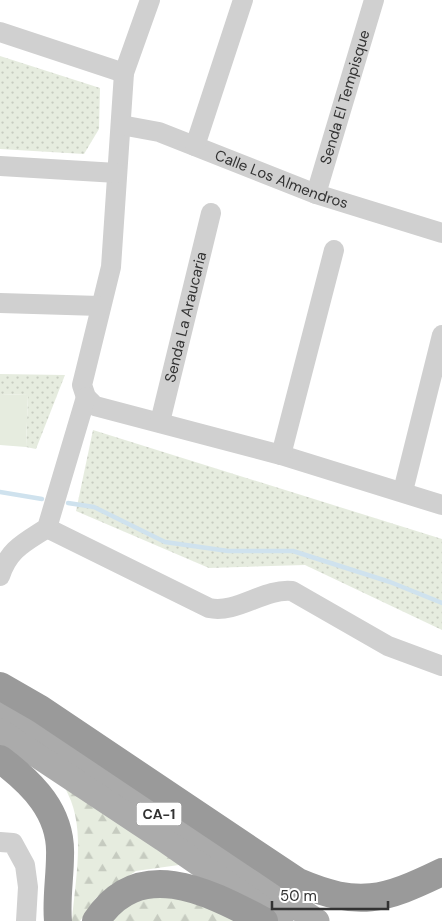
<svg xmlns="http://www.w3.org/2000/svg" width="442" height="921" viewBox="0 0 442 921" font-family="'DM Sans',sans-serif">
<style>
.grass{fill:url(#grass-dots)}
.forest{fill:url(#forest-firs)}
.pitch{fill:#e6ecdf}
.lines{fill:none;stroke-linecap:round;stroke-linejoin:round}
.stream{stroke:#cfe2ee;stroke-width:4.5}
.minor{stroke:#d0d0d0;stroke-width:20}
.major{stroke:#ababab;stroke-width:25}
.highway{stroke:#9a9a9a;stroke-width:28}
.labels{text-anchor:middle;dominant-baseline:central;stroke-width:5;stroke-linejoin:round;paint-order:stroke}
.shield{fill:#fff;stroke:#707070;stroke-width:1}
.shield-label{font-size:14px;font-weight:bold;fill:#333}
.street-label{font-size:15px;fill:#333;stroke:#fff}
</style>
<defs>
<pattern id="grass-dots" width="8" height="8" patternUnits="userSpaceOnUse" patternTransform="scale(1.25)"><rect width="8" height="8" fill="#e6ecdf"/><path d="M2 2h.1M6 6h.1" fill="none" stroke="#c6cbc0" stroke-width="1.8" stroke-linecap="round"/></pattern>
<pattern id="forest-firs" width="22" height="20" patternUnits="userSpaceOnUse" patternTransform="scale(1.25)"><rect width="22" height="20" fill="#e6ecdf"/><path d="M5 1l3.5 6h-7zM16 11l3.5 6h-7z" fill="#c6cbc0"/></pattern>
</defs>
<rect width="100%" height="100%" fill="#fff"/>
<!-- grass -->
<g class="grass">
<path d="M0,56L100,88L99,129L84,154L0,149Z"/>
<path d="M0,374L65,375L36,449L26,447L28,395L0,394Z"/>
<path d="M93,430L442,539V630L305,565L209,568L76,511Z"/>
</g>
<!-- forest -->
<g class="forest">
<path d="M55,774L186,864L136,871L96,898L80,921H72C75,882 86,830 68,794C65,787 60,780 55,774Z"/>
<path d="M164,892L244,921H110L132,901Z"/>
</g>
<!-- pitch -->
<path class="pitch" d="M0,394L28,395L26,447L0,445Z"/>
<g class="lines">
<!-- stream -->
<g class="stream">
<path d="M0,492L42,499"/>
<path d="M68,503L94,507L165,542L228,551H293L390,582L442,603"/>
</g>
<!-- minor -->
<g class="minor">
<path d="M150,0L124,73L111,267L82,385L86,397L95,406L281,455L442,505"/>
<path d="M0,32L124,73"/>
<path id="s1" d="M121,125L159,132L316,194L442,233"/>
<path d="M195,146L243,0"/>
<path d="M0,166L117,173"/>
<path id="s2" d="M316,194L374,0"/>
<path d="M0,303L100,306"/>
<path id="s3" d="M160,422L211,213"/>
<path d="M281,455L334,250"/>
<path d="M403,491L442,335"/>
<path d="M47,528L209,608C237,614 264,588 292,591L388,646L442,666"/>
<path d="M0,576C9,549 24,543 47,528L86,397"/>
<path d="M0,842L13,843L25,865L28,887L26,921"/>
</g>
<!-- major -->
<g class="major">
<path d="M0,707L317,921"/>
<path d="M0,731L163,839L281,921"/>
</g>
<!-- highway -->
<g class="highway">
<path d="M0,686L40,709L298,882C359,908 384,900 442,872"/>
<path d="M0,759C32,783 62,812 60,856C60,877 56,899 58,921"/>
<path d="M96,921C140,854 210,893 264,921"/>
</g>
</g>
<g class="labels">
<!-- shield labels -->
<rect class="shield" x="136.5" y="802.5" width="45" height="23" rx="4"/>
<g class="shield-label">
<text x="159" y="814">CA-1</text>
</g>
<!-- street labels -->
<g class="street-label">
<text stroke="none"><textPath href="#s2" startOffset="101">Senda El Tempisque</textPath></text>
<text stroke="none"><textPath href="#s1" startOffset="170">Calle Los Almendros</textPath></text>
<text stroke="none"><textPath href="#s3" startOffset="108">Senda La Araucaria</textPath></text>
</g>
</g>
<!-- scale -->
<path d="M272 901v8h116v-8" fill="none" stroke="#333333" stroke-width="2.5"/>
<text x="280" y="901" font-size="15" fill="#333333" stroke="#ffffff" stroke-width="4" paint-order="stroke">50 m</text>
</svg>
